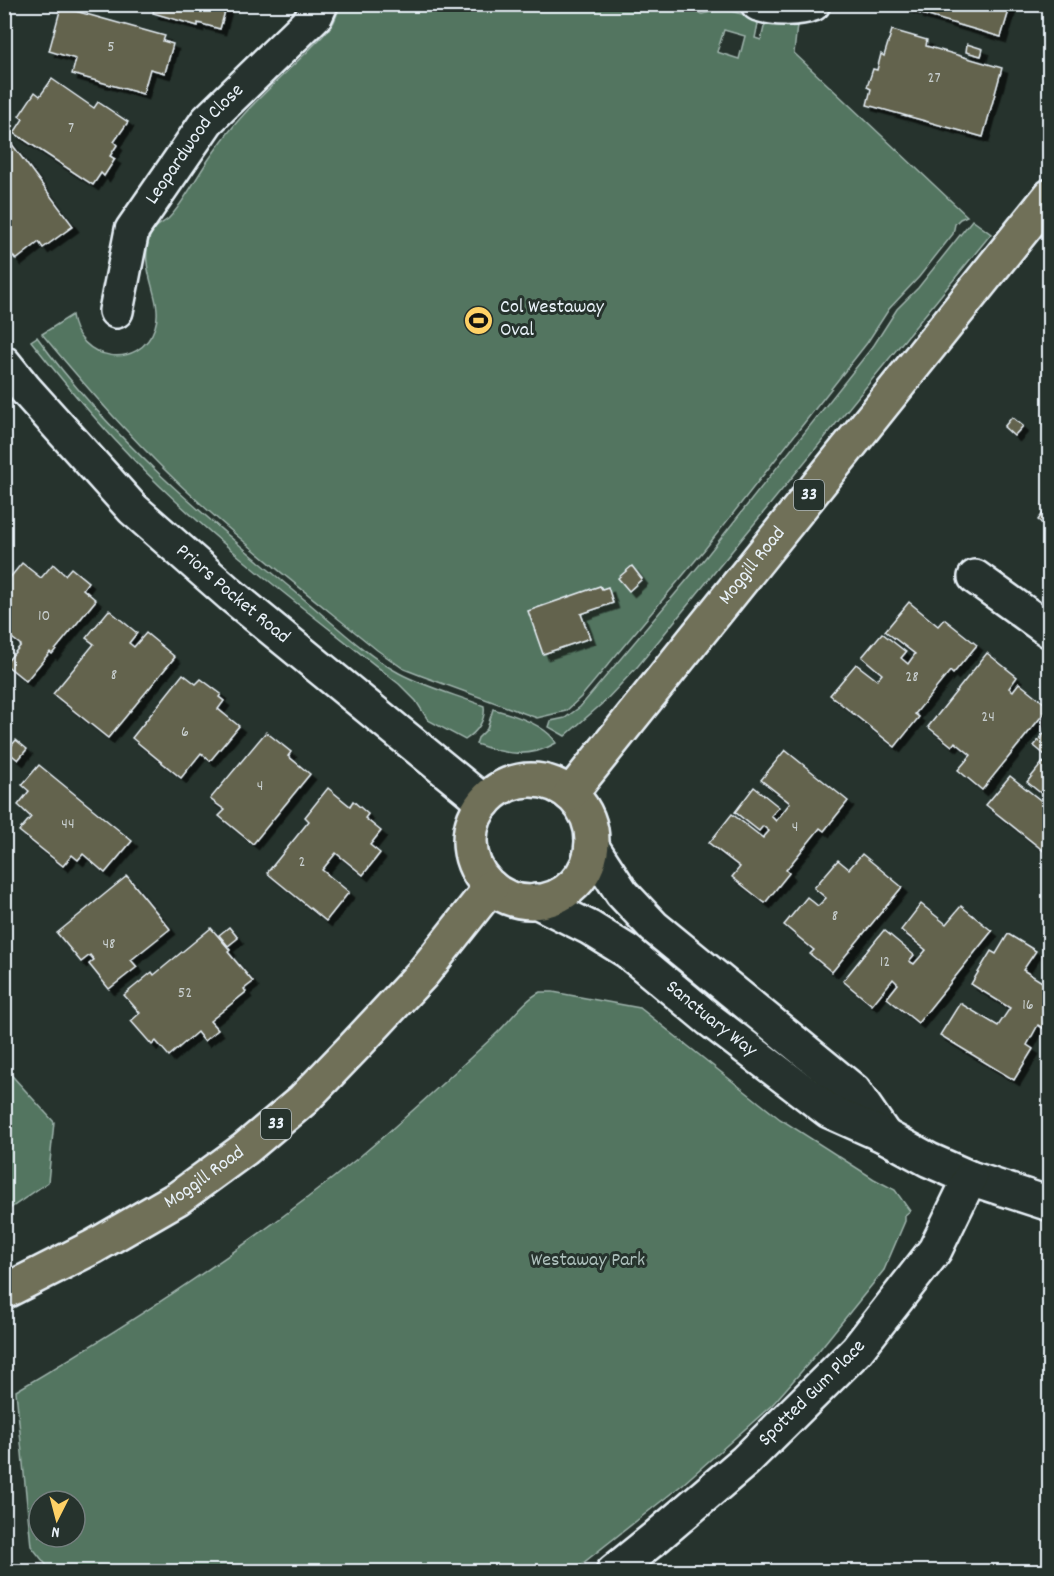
<svg xmlns="http://www.w3.org/2000/svg" width="1054" height="1576" viewBox="0 0 1054 1576" font-family="Dekko,sans-serif">
<style>
.green{fill:#537560;stroke:#9eb3ac;stroke-width:1.5;fill-rule:evenodd}
.building{fill:#64634e;stroke:#e8f1f8;stroke-width:1.5;filter:url(#shadow)}
.lines{fill:none;stroke-linecap:round;stroke-linejoin:round}
.minor-casing{stroke:#e8f1f8;stroke-width:38}
.major-casing{stroke:#e8f1f8;stroke-width:38}
.minor{stroke:#26332d;stroke-width:33}
.major{stroke:#706f59;stroke-width:33}
.labels{text-anchor:middle;dominant-baseline:central;stroke-width:6;stroke-linejoin:round;paint-order:stroke}
.number-label{font-size:16px;fill:#c7cece}
.shield{fill:#26332d;stroke:#aeb8bb;stroke-width:1.5}
.shield-label{font-size:18px;font-weight:bold;fill:#e8f1f8}
.street-label{font-size:20px;fill:#e8f1f8;stroke:#26332d}
.poi-label{font-size:20px;fill:#e8f1f8;stroke:#26332d;text-anchor:start}
.park-label{font-size:20px;fill:#acbfbb;stroke:#26332d}
</style>
<defs>
<filter id="shadow"><feDropShadow dx="5.5" dy="5.5" stdDeviation="0" flood-color="#0009"/></filter>
</defs>
<rect width="100%" height="100%" fill="#26332d"/>
<filter id="ink" filterUnits="userSpaceOnUse"><feTurbulence type="fractalNoise" baseFrequency=".0167" numOctaves="2"/><feDisplacementMap in="SourceGraphic" scale="12" xChannelSelector="R" yChannelSelector="G"/><feConvolveMatrix kernelMatrix="1 2 1 2 8 2 1 2 1" color-interpolation-filters="sRGB"/></filter>
<g filter="url(#ink)">
<!-- green -->
<g class="green">
<path d="M666,4L702,14L723,9L757,18L758,24L755,38L761,40L764,27L769,22L781,25H797L794,53L967,216L960,219L955,224L953,234L919,277L889,309L867,343L705,549L581,697L566,711L537,718L422,676L404,669L377,650C318,602 257,555 201,504C143,452 92,394 42,334L72,315C77,361 140,372 155,327C165,299 136,269 151,234C154,226 162,224 168,219C182,206 197,176 209,159C220,143 232,127 245,113C265,92 286,72 307,52C315,43 325,35 332,25C336,19 338,12 340,5ZM724,30L745,36L739,59L717,52Z"/>
<path d="M972,220L991,234L638,666L604,702L565,736L549,727L551,721L565,718L580,707L702,562L874,345L897,309L918,288Z"/>
<path d="M37,337C109,437 205,517 299,595C330,620 364,654 399,673C425,687 456,695 484,706C486,720 477,732 465,740L428,720L416,701L399,684C319,620 235,558 161,487C114,442 71,392 31,341Z"/>
<path d="M493,709C511,714 547,725 556,743C529,759 504,754 476,744L478,738L487,729Z"/>
<path d="M540,992H553L640,1008L780,1119L874,1179L895,1190L910,1211L905,1215V1221L884,1270L808,1364L772,1405L683,1484L573,1571H51L31,1546L16,1391C135,1321 251,1245 358,1158C406,1118 452,1075 497,1033C511,1020 523,1001 540,992ZM39,1501H75V1537H39Z"/>
<path d="M5,1068L54,1122L48,1182L5,1212Z"/>
</g>
<!-- building -->
<g class="building">
<path d="M155,4H227L220,29L198,23V26L153,13Z"/>
<path d="M907,4H1011L1001,37L918,13L919,11L906,7Z"/>
<path d="M61,7L165,36L163,41L173,44L165,73L150,69L143,94L72,74L76,59L49,51Z"/>
<path d="M892,30L927,40L926,46L1002,68L983,137L867,105L871,89L867,87L873,69L877,70L881,54L884,56Z"/>
<path d="M967,44L983,49L981,56L966,52Z"/>
<path d="M52,79L94,108L98,102L128,122L114,142L117,145L110,156L115,159L104,176L101,173L93,185L14,133L23,119L19,116L35,92L40,96Z"/>
<path d="M8,139L73,226L43,248L39,242L16,260L4,244V141Z"/>
<path d="M1012,417L1023,426L1014,436L1004,427Z"/>
<path d="M1050,502V530L1038,520L1048,507L1047,506Z"/>
<path d="M22,563L41,578L53,564L65,575L71,568L88,582L83,589L96,600L52,654L50,652L26,681L5,664L21,645L4,632V597L6,595L4,585Z"/>
<path d="M632,566L642,579L629,591L618,578Z"/>
<path d="M600,586L602,589L608,587L613,603L581,614L590,638L543,654L528,611Z"/>
<path d="M909,602L938,626L944,619L977,645L953,674L950,671L915,714L919,717L895,747L830,695L856,664L877,680L882,674L862,657L882,633L906,652L901,658L908,664L915,654L885,631Z"/>
<path d="M109,610L137,633L129,643L134,647L146,633L175,657L108,738L53,694L94,644L86,638Z"/>
<path d="M987,653L1017,677L1009,688L1013,691L1019,683L1049,707L982,790L958,770L971,755L955,742L952,746L928,727Z"/>
<path d="M183,674L196,684L201,679L221,694L219,697L224,701L218,709L239,726L210,761L201,753L181,778L132,738Z"/>
<path d="M1050,726V759L1034,746Z"/>
<path d="M266,732L291,752L288,756L310,774L253,844L219,816L225,810L210,799Z"/>
<path d="M16,740L27,749L18,760L7,751Z"/>
<path d="M785,750L848,801L824,831L820,828L786,870L789,873L765,903L732,877L740,867L709,843L732,814L763,838L769,831L763,826L759,831L735,812L754,787L779,807L771,816L776,821L790,803L761,780Z"/>
<path d="M1043,762L1050,768V856L986,805L1010,776L1044,803L1048,799L1027,782Z"/>
<path d="M39,765L132,841L105,873L83,854L78,860L72,855L63,866L19,831L31,817L18,805L29,791L22,785Z"/>
<path d="M328,788L350,806L353,801L368,814L365,818L381,831L370,845L380,853L363,875L336,853L322,870L349,892L326,921L267,873L309,821L305,817Z"/>
<path d="M862,854L902,887L832,972L810,954L814,950L784,925L807,897L818,906L826,898L814,888L838,860L849,869Z"/>
<path d="M127,876L170,929L131,960L137,967L109,989L89,964L94,960L90,955L81,962L57,933Z"/>
<path d="M921,904L946,924L961,906L992,931L918,1023L887,998L898,984L893,979L872,1005L843,981L884,930L914,955L909,961L914,964L926,950L901,930Z"/>
<path d="M229,927L238,938L228,946L219,935Z"/>
<path d="M211,928L230,950L228,952L253,982L244,989L246,992L210,1021L218,1030L204,1041L197,1032L169,1056L156,1041L152,1045L131,1021L140,1013L124,995L152,972L154,975Z"/>
<path d="M1008,934L1036,951L1023,970L1050,987V1024L1046,1030L1038,1025L1027,1045L1033,1049L1014,1080L940,1035L960,1003L998,1026L1010,1008L971,984L991,951L996,954Z"/>
</g>
<g class="lines">
<defs>
<g id="minor">
<path d="M758,4C773,9 798,10 813,4"/>
<path id="s1" d="M116,311L132,230L207,121L316,15L321,4"/>
<path id="s2" d="M4,363L25,389L133,509L231,595L484,802"/>
<path d="M975,577L1050,631"/>
<path d="M592,847L622,893L654,927L854,1091L885,1136"/>
<path id="s3" d="M536,901L590,928L627,951L710,1020L829,1111L885,1136L929,1160L970,1178L1050,1204"/>
<path id="s4" d="M613,1572L655,1538L745,1461L857,1350L935,1250L970,1178"/>
</g>
<g id="major">
<circle cx="531" cy="841" r="61"/>
<path id="s5" d="M570,794L1050,196"/>
<path id="s6" d="M4,1292L93,1247L178,1198L245,1149L303,1100L354,1047L423,973L491,887"/>
</g>
</defs>
<!-- minor casing -->
<use href="#minor" class="minor-casing"/>
<!-- major casing -->
<use href="#major" class="major-casing"/>
<!-- minor -->
<use href="#minor" class="minor"/>
<!-- major -->
<use href="#major" class="major"/>
</g>
</g>
<!-- icons -->
<defs>
<symbol id="stadium-disc" viewBox="-11 -11 22 22"><circle r="9.5" fill="#ffd166" stroke="#26332d"/><path d="M0-5a6.5 5 0 1 0 0 10a6.5 5 0 1 0 0-10ZM-3.5-1.8h7v3.6h-7Z" fill="#111"/></symbol>
</defs>
<g fill-rule="evenodd">
<use href="#stadium-disc" x="462" y="304" width="33" height="33"/>
</g>
<g class="labels">
<!-- number labels -->
<g class="number-label">
<text x="111" y="47">5</text>
<text x="934" y="78">27</text>
<text x="71" y="128">7</text>
<text x="44" y="616">10</text>
<text x="114" y="675">8</text>
<text x="912" y="677">28</text>
<text x="988" y="717">24</text>
<text x="185" y="732">6</text>
<text x="260" y="786">4</text>
<text x="68" y="824">44</text>
<text x="795" y="827">4</text>
<text x="302" y="862">2</text>
<text x="835" y="916">8</text>
<text x="109" y="944">48</text>
<text x="885" y="962">12</text>
<text x="185" y="993">52</text>
<text x="1028" y="1005">16</text>
</g>
<!-- shield labels -->
<g class="shield">
<rect x="794" y="480" width="30" height="30" rx="4.5"/>
<rect x="261" y="1109" width="30" height="30" rx="4.5"/>
</g>
<g class="shield-label">
<text x="809" y="495">33</text>
<text x="276" y="1124">33</text>
</g>
<!-- street labels -->
<g class="street-label">
<text stroke="none"><textPath href="#s1" startOffset="189">Leopardwood Close</textPath></text>
<text stroke="none"><textPath href="#s5" startOffset="292">Moggill Road</textPath></text>
<text stroke="none"><textPath href="#s2" startOffset="326">Priors Pocket Road</textPath></text>
<text stroke="none"><textPath href="#s3" startOffset="212">Sanctuary Way</textPath></text>
<text stroke="none"><textPath href="#s6" startOffset="231">Moggill Road</textPath></text>
<text stroke="none"><textPath href="#s4" startOffset="268">Spotted Gum Place</textPath></text>
</g>
<!-- poi labels -->
<g class="poi-label">
<text x="500" y="308">Col Westaway<tspan x="500" dy="23">Oval</tspan></text>
</g>
<!-- park labels -->
<g class="park-label">
<text x="588" y="1261">Westaway Park</text>
</g>
</g>
<!-- margin -->
<rect width="1054" height="1576" fill="none" stroke="#26332d" stroke-width="24"/>
<rect x="12" y="12" width="1030" height="1552" fill="none" stroke="#e8f1f8" stroke-width="2" filter="url(#ink)"/>
<!-- north arrow -->
<g transform="translate(57 1519) rotate(186)"><circle r="28" fill="#26332d" stroke="#747f7e" stroke-width="1.5"/>
<path d="M0-4.5L10 22L0 15L-10 22Z" fill="#ffd166"/>
<text y="-9" font-size="16" font-weight="bold" text-anchor="middle" fill="#e8f1f8">N</text>
</g>
</svg>
